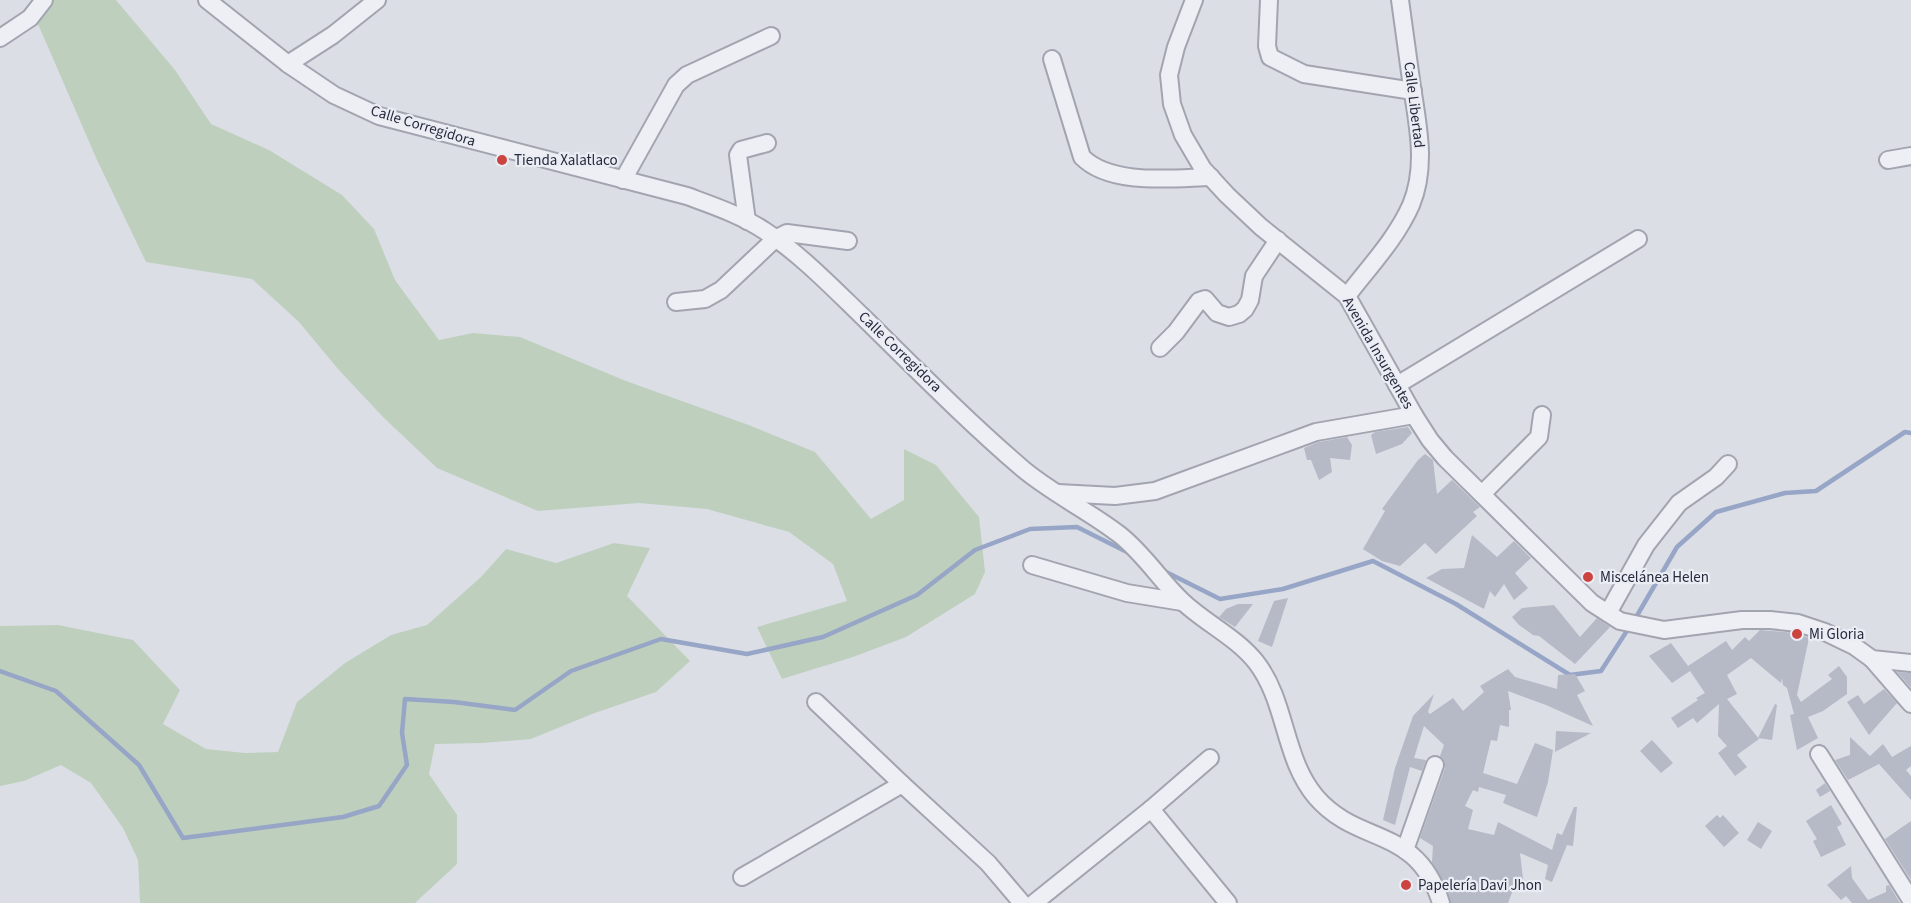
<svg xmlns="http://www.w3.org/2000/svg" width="1911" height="903" viewBox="0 0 1911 903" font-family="'Source Sans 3',sans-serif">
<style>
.green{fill:#bed0bd}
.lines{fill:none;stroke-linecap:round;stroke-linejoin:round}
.stream{stroke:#97a5c6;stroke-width:4.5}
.building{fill:#b6b9c6}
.minor-casing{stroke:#a2a4b0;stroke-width:20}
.minor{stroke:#eeeff4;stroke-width:16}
.poi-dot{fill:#cc4440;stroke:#ebedf4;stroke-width:2}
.labels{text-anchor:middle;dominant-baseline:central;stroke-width:4.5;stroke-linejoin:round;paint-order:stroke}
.street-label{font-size:15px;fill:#262a3c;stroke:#ebedf4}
.poi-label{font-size:15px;fill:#262a3c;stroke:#ebedf4;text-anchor:start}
</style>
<rect width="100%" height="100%" fill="#dcdee6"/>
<!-- green -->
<g class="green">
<path d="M54,0H116L175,70L211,124L269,150L342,195L374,229L395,280L439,340L473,333L520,337L626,381L746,424L815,452L871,519L904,500V449L936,465L979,517L985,572L975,594L906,637L853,657L782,679L757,627L847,601L833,564L789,532L707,509L639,503L538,511L437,468L383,417L338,369L299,322L252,279L146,262L97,160L38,24Z"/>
<path d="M614,543L650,548L627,596L690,661L656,692L592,714L531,739L482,743L435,744L429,774L457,815V864L415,903H140L138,860L123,828L91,783L61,765L24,781L0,786V626L58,625L133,640L180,690L163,724L206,749L245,753L278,752L297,702L345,663L391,635L427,625L481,577L506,549L556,563Z"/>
</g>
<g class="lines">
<!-- stream -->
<g class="stream">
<path d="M1162,570L1220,599L1283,589L1373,561L1456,604L1570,675L1601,671L1630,626"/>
<path d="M1635,619L1677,547L1716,512L1785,493L1816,491L1905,432L1911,433"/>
<path d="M0,671L56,691L139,765L183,838L343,817L379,806L407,765L402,733L405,699L454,702L515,710L571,671L661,639L747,654L823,637L917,595L975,550L1030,529L1077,527L1131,554"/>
</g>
</g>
<!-- building -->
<g class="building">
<path d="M1408,427L1412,433L1402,444L1376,454L1371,435L1375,432Z"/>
<path d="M1347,437L1352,445L1350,460L1330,458L1332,472L1319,480L1311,460H1307L1304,448L1319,442Z"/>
<path d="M1425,454L1433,460L1437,494L1452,480L1480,507L1473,512L1477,516L1436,554L1425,543L1400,566L1382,561L1363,549L1385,511L1382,509L1418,460Z"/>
<path d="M1472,535L1497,557L1514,541L1531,558L1515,573L1528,588L1514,600L1504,584L1495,597L1490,591L1484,609L1426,578L1442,569L1464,568Z"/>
<path d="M1288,598L1272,647L1258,641L1274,601Z"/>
<path d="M1238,604H1253L1235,627L1219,617L1226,609Z"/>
<path d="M1554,605L1580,637L1597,618L1610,627L1575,664L1539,636L1533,635L1519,625L1512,617L1522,608Z"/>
<path d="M1760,630L1796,633L1809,638L1797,695L1801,702L1832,679L1828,675L1839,666L1847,677V694L1823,711L1808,717L1818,738L1797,750L1790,715L1794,714L1787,688L1783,685L1782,678L1781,683L1751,658L1727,675L1737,694L1727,699L1759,739L1737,755L1747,767L1735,776L1718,753L1727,746L1718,736L1719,704L1697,723L1693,718L1678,728L1671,718L1698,700L1696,698L1705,693L1690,671L1672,683L1649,656L1671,643L1688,666L1726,641L1732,650L1745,637L1749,641Z"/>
<path d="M1508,669L1515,677L1557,689L1558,675L1575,674L1585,691L1577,695L1593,726L1546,705L1508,691L1511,710H1509V727L1500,725L1497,741L1491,740L1483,773L1517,784L1535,743L1553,750L1548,782L1537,817L1503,803L1506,795L1479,787L1478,792L1473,790L1465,806L1473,810L1468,829L1494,835L1498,822L1552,850L1557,833L1562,835L1574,807H1577L1573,846L1567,845L1552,882L1545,879L1548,865L1520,853L1523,879L1517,880L1508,903H1451L1448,893L1449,891L1432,862L1433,846L1420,838L1445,768V763L1440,756L1444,745L1424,726L1414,758L1426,760L1422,771L1410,767L1395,825L1383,820L1395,768L1413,716L1434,694L1428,712L1430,714L1453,698L1463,711L1484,692L1480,686Z"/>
<path d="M1897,672L1911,673V688Z"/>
<path d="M1884,689L1897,703L1869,735L1847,702L1858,695L1864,704Z"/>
<path d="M1775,704L1777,705L1772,740L1758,738Z"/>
<path d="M1556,731L1591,733L1555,752Z"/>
<path d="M1850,737L1870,756L1883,744L1892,757L1911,746V766L1906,770L1911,776V800L1879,764L1848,780L1835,760L1850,755Z"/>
<path d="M1652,740L1673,763L1661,773L1640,751Z"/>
<path d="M1825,783L1830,791L1820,797L1816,790Z"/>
<path d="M1831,805L1842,824L1837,827L1846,845L1821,857L1813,841L1817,839L1806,821Z"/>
<path d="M1717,815L1720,818L1723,815L1739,833L1724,847L1705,826Z"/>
<path d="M1911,821V880L1885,839Z"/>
<path d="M1758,822L1772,831L1761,849L1747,840Z"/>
<path d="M1851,866L1852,878L1868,900L1886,892V886L1889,885L1900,903H1852L1846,896L1841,900L1827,885Z"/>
</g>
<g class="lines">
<defs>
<g id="minor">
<path d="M207,0L288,64L334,95L379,116L687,196C714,206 741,215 765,231C800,254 831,286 861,315C914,367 967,421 1023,469C1053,494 1089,511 1120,535C1144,554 1160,580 1182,601C1205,623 1236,637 1256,662C1287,702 1283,758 1316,797C1358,846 1417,825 1441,903"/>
<path d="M1194,0L1176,47L1169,75L1172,104L1183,135L1203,169L1227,195L1261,227L1347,296L1414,415L1430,440L1445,458L1592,603L1620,621L1664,630L1742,620H1770L1798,623L1825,632L1854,646L1872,659L1911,663"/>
<path d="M1269,0L1267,46L1270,57L1304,74L1413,91"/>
<path d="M0,38L30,18L44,0"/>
<path d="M1052,59L1082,157C1111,186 1172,178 1211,177"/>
<path d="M288,64L333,35L377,0"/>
<path d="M1888,160L1911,156"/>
<path d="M623,180L676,85L687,75L771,36"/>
<path d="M747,221L738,155L741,150L767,143"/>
<path d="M1347,296C1369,267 1396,239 1411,205C1427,167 1418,126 1412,87C1408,58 1404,29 1400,0"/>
<path d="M676,302L705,299L721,290L775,239L787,233L848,241"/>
<path d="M1160,348L1176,332L1199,301L1205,299L1217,313L1229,317L1239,314L1245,309L1250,300L1254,276L1278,240"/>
<path d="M1397,385L1638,239"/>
<path d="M1058,493L1115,496L1155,491L1316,432L1414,415"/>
<path d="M1482,494L1539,437L1542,415"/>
<path d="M1032,565L1127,593L1182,602"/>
<path d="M1608,613L1646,545L1679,503L1716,477L1728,464"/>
<path d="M1872,659L1911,704"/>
<path d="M816,702L902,784L988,863L1022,903"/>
<path d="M1819,754L1911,900"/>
<path d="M1151,809L1228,903"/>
<path d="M1405,850L1435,765"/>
<path d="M742,877L902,784"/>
<path d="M1034,903L1151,809L1210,758"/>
</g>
</defs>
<!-- minor casing -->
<use href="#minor" class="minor-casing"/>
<!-- minor -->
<use href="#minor" class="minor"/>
</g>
<!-- markers -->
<g class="poi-dot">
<circle cx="502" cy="160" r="6"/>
<circle cx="1588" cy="577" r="6"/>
<circle cx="1797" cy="634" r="6"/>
<circle cx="1406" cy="885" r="6"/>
</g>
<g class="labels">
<!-- street labels -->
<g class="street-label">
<text transform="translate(1414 105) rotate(83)">Calle Libertad</text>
<text transform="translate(423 126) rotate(17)">Calle Corregidora</text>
<text transform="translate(900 352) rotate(44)">Calle Corregidora</text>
<text transform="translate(1378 353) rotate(60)">Avenida Insurgentes</text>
</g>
<!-- poi labels -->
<g class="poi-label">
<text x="514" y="160">Tienda Xalatlaco</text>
<text x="1600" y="577">Miscelánea Helen</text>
<text x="1809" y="634">Mi Gloria</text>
<text x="1418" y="885">Papelería Davi Jhon</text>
</g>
</g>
</svg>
